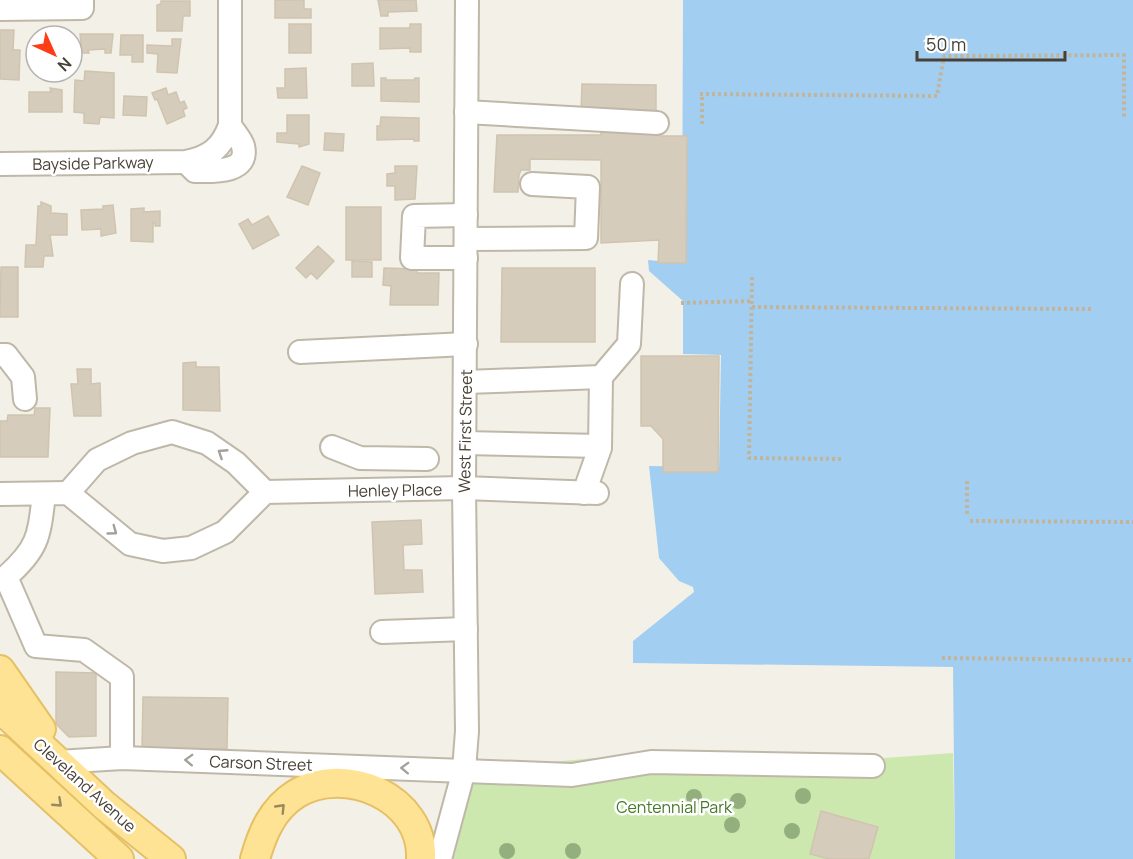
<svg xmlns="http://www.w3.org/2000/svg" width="1133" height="859" viewBox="0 0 1133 859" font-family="Manrope,sans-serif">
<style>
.green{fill:#cde8af}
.water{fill:#a2cff1}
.building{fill:#d5ccbc;stroke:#d0c4af;stroke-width:1.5}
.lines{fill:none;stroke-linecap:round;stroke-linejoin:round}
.minor-casing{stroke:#bfb8a9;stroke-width:26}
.major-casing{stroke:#e5c064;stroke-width:32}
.path{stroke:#c1b49a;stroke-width:4;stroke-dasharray:3 3;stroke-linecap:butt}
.minor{stroke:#fff;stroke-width:22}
.major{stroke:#ffe394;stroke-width:28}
.tree{fill:#93af7e}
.oneway{stroke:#a3a09a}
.oneway2{stroke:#9a8960}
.labels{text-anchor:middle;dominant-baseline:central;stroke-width:5;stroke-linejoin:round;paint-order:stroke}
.street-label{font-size:16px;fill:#474036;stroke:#fff}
.park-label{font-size:16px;fill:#457928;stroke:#fff}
</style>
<rect width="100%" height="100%" fill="#f3f0e7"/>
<!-- green -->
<path class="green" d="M953,753L955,859H440L464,770L639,754L870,759Z"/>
<!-- water -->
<path class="water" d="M683,0H1133V859H955L953,667L633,663V641L694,592L693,587L679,581L659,558L649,466L719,467L721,355L683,354V301L649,271L648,260L682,263Z"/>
<!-- building -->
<g class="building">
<path d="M275,0H304V9H311V18H275Z"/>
<path d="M378,0H416L417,11L388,12V16H381Z"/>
<path d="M161,1H190V16H183L182,31H157V5L161,4Z"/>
<rect x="289" y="24" width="22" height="29"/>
<path d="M410,24H421V52H410V48L380,49V28H410Z"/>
<path d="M0,30H14L13,50H20L19,80L0,79Z"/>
<path d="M80,34H113L111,53H105V49L88,50L89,53H82Z"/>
<path d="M121,35H143V62H132V55H120Z"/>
<path d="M172,39H181L177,73L157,72L158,54L147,53V45L172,46Z"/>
<path d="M373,63L374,86H352V64Z"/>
<path d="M306,68L307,98H278L277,88H285V69Z"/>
<path d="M85,71L114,73V118L100,117L99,124L84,123V113L74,112L75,80L84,81Z"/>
<path d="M381,78H386V80H414L415,78H419V102L381,101Z"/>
<path d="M582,84L656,85V113H581Z"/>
<path d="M50,88L62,90V112H29V92H51Z"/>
<path d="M166,88L168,95L176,92L180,103L184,101L187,108L183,110L185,116L167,124L157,99L155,100L152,93Z"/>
<path d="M124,96L147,97L146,116L123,115Z"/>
<path d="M287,115H309V144L299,147V144L277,142V133H287Z"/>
<path d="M381,117L419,118V141H414V139L377,140V126H380Z"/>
<path d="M601,132H659V136H687L686,263H658L659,240L601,243V160L530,159V170H521L519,175L518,192H494L497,135H601Z"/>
<path d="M325,133L344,134L343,151L324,150Z"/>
<path d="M302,166L320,173L308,205L287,197Z"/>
<path d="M395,166H417L415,199L395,200V186H387V174L395,173Z"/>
<path d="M41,202L51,206V213L67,214V235H50L53,256H44L43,267H25L26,245H36L38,206H41Z"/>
<path d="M113,205L116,233L101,236V229L82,230L81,210L103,209V206Z"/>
<rect x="346" y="207" width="35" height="53"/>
<path d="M144,208V212L160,211V226H155V223L153,222V242L131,241V209Z"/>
<path d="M268,216L279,235L253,249L239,224L248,219L252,225Z"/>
<path d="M318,246L334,261L317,279L311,273L306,278L296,268Z"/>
<path d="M352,261L372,262V277H352Z"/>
<path d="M1,267H18V317H0Z"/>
<path d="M384,268L417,269V273H439L438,305H390L391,286L383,285Z"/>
<path d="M502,268H595V342H501Z"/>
<path d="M641,356H719L718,472H663V439L651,426H641Z"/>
<path d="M196,362V367H219L220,411L183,410V363Z"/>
<path d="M77,369H91V384L100,383L101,416H74L71,384H78Z"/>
<path d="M35,408H50L48,457H0V421H7L8,415H34Z"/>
<path d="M421,520L422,544L403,545L404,570H422L423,592L375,594L372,522Z"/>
<path d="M56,672L96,673V736L69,737L56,724Z"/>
<path d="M143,697L228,698L227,749L142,748Z"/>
<path d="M821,811L878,827L869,859H829L810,854Z"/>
</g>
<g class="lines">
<defs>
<g id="minor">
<path d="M0,9L82,8V0"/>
<path d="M466,112L657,123"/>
<path d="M187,163L195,171C211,171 250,174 243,146C241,139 233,131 230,125"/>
<path d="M0,164L185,162C209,158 222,148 230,125V0"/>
<path d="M466,215L414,216L412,258H466"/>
<path d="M466,239L586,238L588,187L532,184"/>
<path d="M300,352L466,344"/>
<path d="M0,355H6L23,377L25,399"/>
<path d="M466,382L601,377L629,344L632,284"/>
<path d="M465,443L600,446"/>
<path d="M332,447L360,458L427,459"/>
<path d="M68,493L97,460L132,443L172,432L207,443L236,463L265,492"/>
<path d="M584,493L600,448L601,377"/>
<path d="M0,494L68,493L130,544L163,551L191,548L225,532L265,492L464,488L597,493"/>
<path d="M44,494C39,536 39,548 6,577L36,646L84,650L122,677V758"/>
<path d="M382,632L466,629"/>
<path d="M58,762L122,758L572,775L651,762L873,766"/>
<path d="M440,859L464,770L467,731L464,488L467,0"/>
</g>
<g id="major">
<path d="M0,670L41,729"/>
<path d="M0,708L104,805L171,859"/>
<path d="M0,750L119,859"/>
<path d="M255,859C262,834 272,809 296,794C344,764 424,797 421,859"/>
</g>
</defs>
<!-- minor casing -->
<use href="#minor" class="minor-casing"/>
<!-- major casing -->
<use href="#major" class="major-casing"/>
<!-- path -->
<g class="path">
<path d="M700,94L937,96L944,56L1124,55V118"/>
<path d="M702,124V96"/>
<path d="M752,277L749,458L842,459"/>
<path d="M681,303L752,301"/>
<path d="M752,307L1093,309"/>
<path d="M967,481V515"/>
<path d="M970,521L1133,522"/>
<path d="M942,658L1133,660"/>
</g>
<!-- minor -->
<use href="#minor" class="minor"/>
<!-- major -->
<use href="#major" class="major"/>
</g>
<!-- trees -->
<g class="tree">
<circle cx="803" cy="796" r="8"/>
<circle cx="694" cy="797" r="8"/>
<circle cx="738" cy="801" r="8"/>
<circle cx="732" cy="825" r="8"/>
<circle cx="792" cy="831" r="8"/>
<circle cx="507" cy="851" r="8"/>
<circle cx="573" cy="851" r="8"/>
</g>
<!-- one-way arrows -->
<defs><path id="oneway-chevron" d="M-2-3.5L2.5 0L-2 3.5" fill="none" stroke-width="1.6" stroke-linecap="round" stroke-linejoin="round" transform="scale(1.5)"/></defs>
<g class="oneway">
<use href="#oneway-chevron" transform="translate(222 453) rotate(-147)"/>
<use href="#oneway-chevron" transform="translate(113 531) rotate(36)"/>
<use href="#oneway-chevron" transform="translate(189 760) rotate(-178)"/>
<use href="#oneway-chevron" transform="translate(405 768) rotate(-178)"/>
</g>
<g class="oneway2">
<use href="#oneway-chevron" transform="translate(58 803) rotate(43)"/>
<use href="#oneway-chevron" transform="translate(281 808) rotate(-46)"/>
</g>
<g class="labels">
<!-- street labels -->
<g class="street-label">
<text transform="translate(93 163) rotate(-1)">Bayside Parkway</text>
<text transform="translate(465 431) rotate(-89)">West First Street</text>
<text transform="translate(395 490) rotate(-1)">Henley Place</text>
<text transform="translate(261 763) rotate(2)">Carson Street</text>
<text transform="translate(85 785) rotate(42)">Cleveland Avenue</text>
</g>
<!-- park labels -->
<g class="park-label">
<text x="674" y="807">Centennial Park</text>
</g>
</g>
<!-- north arrow -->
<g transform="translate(54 54) rotate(135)"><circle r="28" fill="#ffffff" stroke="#b5b3af" stroke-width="1.5"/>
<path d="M0-4.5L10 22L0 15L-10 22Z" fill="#fc3d16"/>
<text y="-9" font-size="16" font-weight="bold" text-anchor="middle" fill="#474036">N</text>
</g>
<!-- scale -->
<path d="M917 51v9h148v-9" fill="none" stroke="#474036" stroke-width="3"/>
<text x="926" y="51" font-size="18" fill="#474036" stroke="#ffffff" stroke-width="4.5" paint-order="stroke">50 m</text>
</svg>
